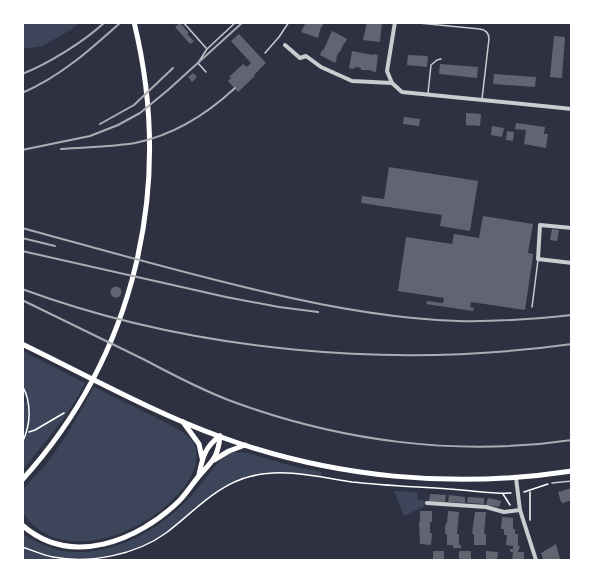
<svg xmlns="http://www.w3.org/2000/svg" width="594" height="583" viewBox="0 0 594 583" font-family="'Public Sans',sans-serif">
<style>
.green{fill:#3c4559}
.building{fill:#626471}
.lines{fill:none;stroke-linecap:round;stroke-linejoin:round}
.path{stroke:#fff;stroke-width:1.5}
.service{stroke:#caccd0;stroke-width:1.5}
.minor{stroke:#caccd0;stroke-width:4}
.primary{stroke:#fff;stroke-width:5}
.rail{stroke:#abadb3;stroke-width:2}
</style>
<rect width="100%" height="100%" fill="#2d3142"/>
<!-- green -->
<g class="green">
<path d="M23,22H79V23L72,29L43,46L23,49Z"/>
<path d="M23,351L85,383C69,415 45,442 23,470V403L28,400L25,392V395L23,399Z"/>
<path d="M94,387C114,397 135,407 155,417C166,423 181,429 190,438C228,481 94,582 32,524C24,516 22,512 22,501C22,498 22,495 23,492C25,484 35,477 40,471C46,464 52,457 57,449C71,429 82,408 94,387Z"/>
<path d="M233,452L248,453L292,466L322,472L321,477L279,473L251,476L233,482L218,490L164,534L138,548L93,560H23L22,534C38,543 56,552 74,552C118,554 163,527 192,495C205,481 215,461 233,452Z"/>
<path d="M394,491L417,492L418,500L427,501V505L404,516Z"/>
</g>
<!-- building -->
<g class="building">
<path d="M306,22H323V24L322,27H321L318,38L301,32Z"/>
<path d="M367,22H382L380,42L363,40Z"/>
<path d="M180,23L189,33L187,34L194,41L190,44L175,27Z"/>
<path d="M332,31L347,39L345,43H344L340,52H339L336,58H337L335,63L320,55L322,50L323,51Z"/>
<path d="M239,34L266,63L254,75L255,76L238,92L228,81L231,78L229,77L243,64L247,67L251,63L231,41Z"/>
<path d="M554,36L565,37L562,78L550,77Z"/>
<path d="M352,51L373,55V54L378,55L376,72L371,71V70H361V68L355,67L354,69L349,68Z"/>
<path d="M408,55L428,56L427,67L407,65Z"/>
<path d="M440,64L478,67L477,78L439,74Z"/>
<path d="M193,73L197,77L192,82L188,77Z"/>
<path d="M494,74L536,77L535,87L493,84Z"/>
<path d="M466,113L481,114L480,126L466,125Z"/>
<path d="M404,117L420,119L419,126L403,124Z"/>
<path d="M516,123L545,127L544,134H548L546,148L524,144L526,130L515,129Z"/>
<path d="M492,126L504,128L502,137L491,135Z"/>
<path d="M507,131L514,132L513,141L506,140Z"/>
<path d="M389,167L478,181L470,231L440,226L442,215L361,203L362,196L384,199Z"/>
<path d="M483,216L533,224L528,253L533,254V256L525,310L471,302L470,307L474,308L473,311L426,304L427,301L443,303L444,298L398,291L406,237L452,244L454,234L479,238Z"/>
<path d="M552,229L559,230L557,241L550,240Z"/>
<circle cx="116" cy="292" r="5.5"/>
<path d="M572,488V501H569L563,503L561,502L558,492Z"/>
<path d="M430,494L446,495L445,502L429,501Z"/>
<path d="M449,495L465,497V503L448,502Z"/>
<path d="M468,497L484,498V504L467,503Z"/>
<path d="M488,498L501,501L499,507L486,505Z"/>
<path d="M420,511H432V522H430V533H432L431,545L420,544L419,522H420Z"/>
<path d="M448,511L459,512L457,534H459V545H461V548H453V545H447V534H445V528L446,523H447Z"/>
<path d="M475,512H486L484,534H486V545H474V534H472Z"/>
<path d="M502,517L513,518V529H515V534H518V546H520L518,552H524V560H512L513,552H510V549H513V546L506,545L507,535H504V529H501Z"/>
<path d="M556,544L560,559L558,560L543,559L541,553Z"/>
<rect x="433" y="551" width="11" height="9"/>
<rect x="459" y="551" width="12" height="9"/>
<path d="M486,551L498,552L497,560H486Z"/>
</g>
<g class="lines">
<!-- path -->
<g class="path">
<path d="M22,385C32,403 31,425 22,443"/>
<path d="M29,432L35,430L64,413"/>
<path d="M524,492L548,484"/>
<path d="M503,494L510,505"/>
<path d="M530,520V492"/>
<path d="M22,547C32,550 42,555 53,557C89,564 136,555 166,533C194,512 217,484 252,476C285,468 319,477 352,482C388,486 424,487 461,490C477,491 494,494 511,493"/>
</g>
<!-- service -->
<g class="service">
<path d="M183,22L206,48"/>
<path d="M408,22L480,29C486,30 489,33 489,39L482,99"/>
<path d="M265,53L279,37L289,22"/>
<path d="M206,72L198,63L207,49L236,22"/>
<path d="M428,93L431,65L437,60L441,59"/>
<path d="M532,307L538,260"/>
<path d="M552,483L572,481"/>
</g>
<!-- minor -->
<g class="minor">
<path d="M285,45L300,58L306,56L321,67L352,81L392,83L402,92L572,109"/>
<path d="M392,83L387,71L395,22"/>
<path d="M572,228L540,225L538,259L572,263"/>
<path d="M516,478L520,510L536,560"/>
<path d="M427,503L486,507L504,512L520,510"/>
</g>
<!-- primary -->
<g class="primary">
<path d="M22,344C88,376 152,412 221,437C333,478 454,489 572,471"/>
<path d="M183,422L199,444L202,458"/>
<path d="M214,460L229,451L245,445"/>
<path d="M199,475C202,459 205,446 220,436"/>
<path d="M22,480C136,354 174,186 134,22"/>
<path d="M22,525C71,568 138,541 179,501C187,493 192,484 199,476C212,461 218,458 220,436"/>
</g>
<!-- rail -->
<g class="rail">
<path d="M22,74C48,64 85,41 105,22"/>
<path d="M22,93C60,77 91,49 121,22"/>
<path d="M100,124L134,105L173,68"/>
<path d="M61,149C85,147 111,147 135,143C174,135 206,115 235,88"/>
<path d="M22,150L90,136L118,125L140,113L168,90L243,22"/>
<path d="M22,228C103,250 183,273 265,292C328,307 393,319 458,321C496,322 534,319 572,315"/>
<path d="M22,238L55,246"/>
<path d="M22,251L226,297L279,307L318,312"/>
<path d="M22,289C193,352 392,369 572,344"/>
<path d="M22,300C63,320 104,340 145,360C173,375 202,390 231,401C339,441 457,457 572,440"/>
</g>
</g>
<!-- border -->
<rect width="594" height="583" fill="none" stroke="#ffffff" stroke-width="48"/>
</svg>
